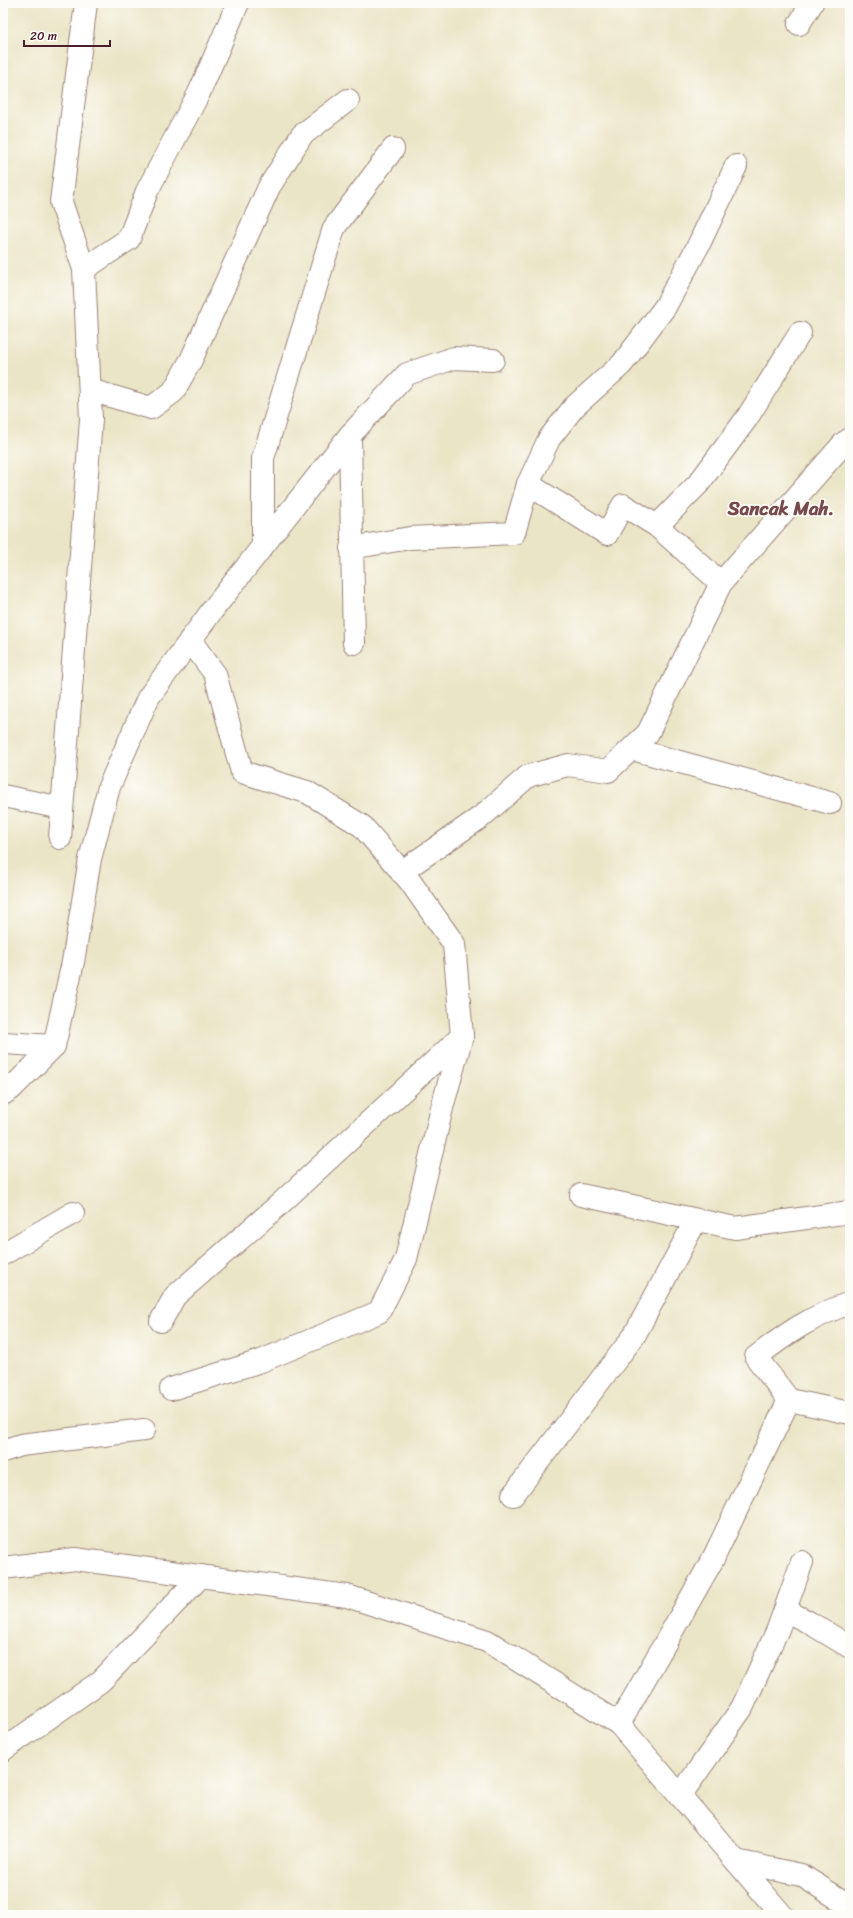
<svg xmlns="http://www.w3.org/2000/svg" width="853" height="1918" viewBox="0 0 853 1918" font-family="Sriracha,sans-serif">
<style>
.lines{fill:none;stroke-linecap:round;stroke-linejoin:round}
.minor-casing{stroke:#9a8279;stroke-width:24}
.tertiary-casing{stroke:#9a8279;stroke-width:24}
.minor{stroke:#fff;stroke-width:22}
.tertiary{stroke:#fff;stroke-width:22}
.labels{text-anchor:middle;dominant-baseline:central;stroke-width:3.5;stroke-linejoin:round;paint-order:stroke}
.district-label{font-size:19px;font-weight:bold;fill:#77494c;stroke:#fdfcf7}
</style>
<rect width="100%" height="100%" fill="#fdfcf7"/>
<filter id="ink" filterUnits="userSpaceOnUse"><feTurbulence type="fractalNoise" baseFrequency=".025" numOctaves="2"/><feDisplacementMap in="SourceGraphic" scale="8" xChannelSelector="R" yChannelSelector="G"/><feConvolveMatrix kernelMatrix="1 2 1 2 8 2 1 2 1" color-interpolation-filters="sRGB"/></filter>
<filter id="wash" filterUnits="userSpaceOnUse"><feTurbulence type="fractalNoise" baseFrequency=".012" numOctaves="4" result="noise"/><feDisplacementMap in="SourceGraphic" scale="16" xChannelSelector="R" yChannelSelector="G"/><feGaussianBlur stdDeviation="0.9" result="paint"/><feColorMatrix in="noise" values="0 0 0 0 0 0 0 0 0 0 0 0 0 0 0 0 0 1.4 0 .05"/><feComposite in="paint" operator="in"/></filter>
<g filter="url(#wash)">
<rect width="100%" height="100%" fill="#ebe5c7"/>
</g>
<g filter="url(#ink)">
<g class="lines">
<defs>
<g id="minor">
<path d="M799,24L812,3"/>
<path d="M84,269L129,239L147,191L199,93L238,3"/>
<path d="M90,390L151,408L173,392L191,360L269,187L302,135L348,100"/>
<path d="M350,435L354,643"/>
<path d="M528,484L549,439L574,407L622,364L665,307L698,246L736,166"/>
<path d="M657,526L699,483L747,418L800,333"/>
<path d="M263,545V458L334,228L393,149"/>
<path d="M351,548L410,538L514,533L528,484L607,534L623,505L657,526L721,583"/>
<path d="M632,749L830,803"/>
<path d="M3,796L62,808"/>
<path d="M60,838L91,419L84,269L61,202L86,3"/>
<path d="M401,872L481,817L528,776L568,765L608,771L648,733L721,583L844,443L850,439"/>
<path d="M3,1043L54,1046"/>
<path d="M3,1094L11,1089L54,1046L73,962L90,859L109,787L148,698L211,612L350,435L407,374L454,358L493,360"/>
<path d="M581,1195L735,1228L850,1212"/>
<path d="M3,1254L73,1213"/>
<path d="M161,1321L175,1296L281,1203L462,1036"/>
<path d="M171,1389L261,1361L379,1312L406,1259L443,1104L462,1036L454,944L409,880L362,826L307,792L242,772L215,674L190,640"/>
<path d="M789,1400L756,1357C787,1333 812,1316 850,1303"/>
<path d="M3,1451L21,1445L144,1430"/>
<path d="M513,1495L634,1336L696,1220"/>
<path d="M785,1610L810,1623L850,1647"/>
<path d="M619,1724L713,1559L789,1400L850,1413"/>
<path d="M3,1750L101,1681L201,1576"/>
<path d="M680,1796L742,1708L778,1629L802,1562"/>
<path d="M736,1861L801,1875L839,1899L850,1907"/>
</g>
<path id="tertiary" d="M3,1568L75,1559L347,1596L487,1641L619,1724L782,1915"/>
</defs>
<!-- minor casing -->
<use href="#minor" class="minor-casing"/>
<!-- tertiary casing -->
<use href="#tertiary" class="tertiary-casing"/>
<!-- minor -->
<use href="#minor" class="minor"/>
<!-- tertiary -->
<use href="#tertiary" class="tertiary"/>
</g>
</g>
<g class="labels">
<!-- district labels -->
<g class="district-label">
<text x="781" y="508">Sancak Mah.</text>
</g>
</g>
<!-- margin -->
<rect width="853" height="1918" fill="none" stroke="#fdfcf7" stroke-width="16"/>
<!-- scale -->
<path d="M24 40v6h86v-6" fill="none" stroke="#4a1f2b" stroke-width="2"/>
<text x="30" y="40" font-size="12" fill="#4a1f2b" stroke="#fdfcf7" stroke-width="3" paint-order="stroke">20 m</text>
</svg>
